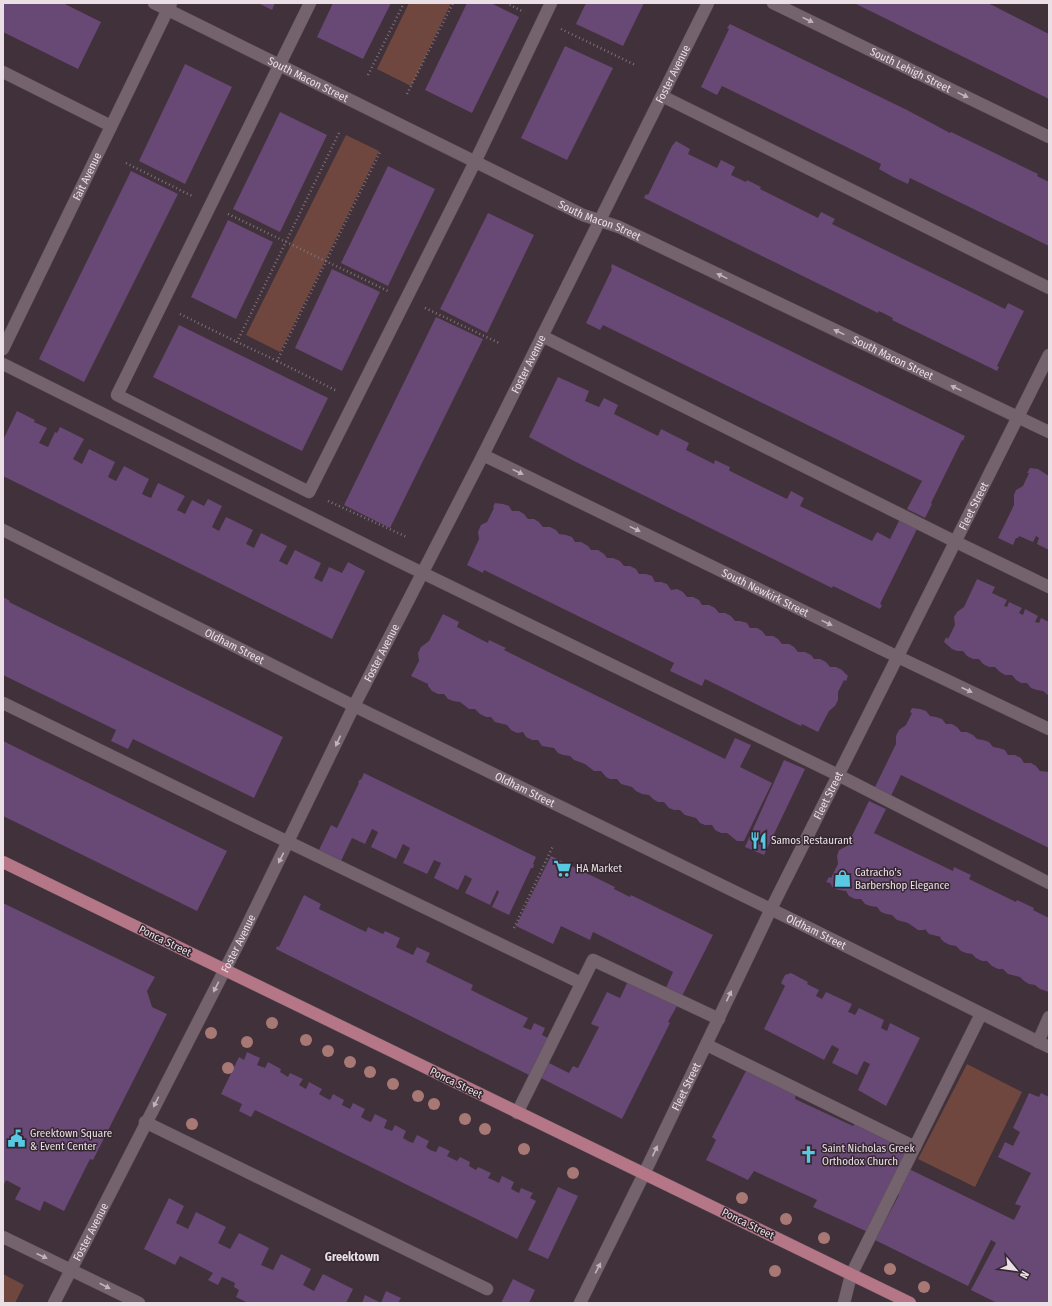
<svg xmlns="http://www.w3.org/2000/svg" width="1052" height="1306" viewBox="0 0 1052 1306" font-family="'Fira Sans Condensed',sans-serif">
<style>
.green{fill:#6f473e}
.building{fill:#684874}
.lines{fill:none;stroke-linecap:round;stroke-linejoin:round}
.lane-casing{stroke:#5d5058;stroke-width:13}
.street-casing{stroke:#5d5058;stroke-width:13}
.secondary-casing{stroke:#5d5058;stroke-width:13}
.primary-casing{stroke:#5d5058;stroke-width:13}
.path{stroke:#7f727a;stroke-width:2.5;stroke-dasharray:1 3;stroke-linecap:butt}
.lane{stroke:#74636d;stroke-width:12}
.street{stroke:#74636d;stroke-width:12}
.secondary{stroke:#74636d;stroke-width:12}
.primary{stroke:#b57787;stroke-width:12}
.tree{fill:#a77874}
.oneway{fill:#c0b4bb}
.labels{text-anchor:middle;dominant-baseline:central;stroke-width:3;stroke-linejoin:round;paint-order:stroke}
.street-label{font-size:11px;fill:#e9dfe5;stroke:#352730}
.poi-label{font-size:11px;fill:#e9dfe5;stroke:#352730;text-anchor:start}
.neighbourhood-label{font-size:12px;font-weight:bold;fill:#e9dfe5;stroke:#352730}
</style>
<rect width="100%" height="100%" fill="#40313a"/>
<!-- green -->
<g class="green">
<path d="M409,3H451L411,86L377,69Z"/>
<path d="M346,135L379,151L280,352L246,335Z"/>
<path d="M967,1064L1022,1092L975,1187L918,1159Z"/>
<path d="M3,1274L24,1285L15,1303H3Z"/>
</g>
<!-- building -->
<g class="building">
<path d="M3,3H63L101,22L78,69L3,32Z"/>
<path d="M258,3H275L272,10Z"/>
<path d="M333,3H391L363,59L317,37Z"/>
<path d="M467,3H491L519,17L472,113L425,90Z"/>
<path d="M586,3H644L623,46L576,24Z"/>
<path d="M854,3H987L994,6L1049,34V99Z"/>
<path d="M730,24L907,110L950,133L951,132L1038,174L1037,176L1049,182V246L910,178L908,184L893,177L879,169L881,164L722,86L717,95L701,87L729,29L727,28Z"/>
<path d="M565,46L613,68L567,160L521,138Z"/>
<path d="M185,64L232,87L185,184L139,161Z"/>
<path d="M280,112L327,135L280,232L233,209Z"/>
<path d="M676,141L690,149L688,154L717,168L721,160L735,167L731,175L746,182L747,180L761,187L760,189L818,218L821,212L835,219L832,224L977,295L1005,309L1008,303L1024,311L997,366L999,367L997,371L892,320L893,318L879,311L878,313L644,198L646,194L648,195L672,146Z"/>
<path d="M388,166L435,189L388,286L341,263Z"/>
<path d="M131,171L178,194L84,382L39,359Z"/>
<path d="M488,213L534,235L487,333L440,309Z"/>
<path d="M228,220L273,242L236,319L191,297Z"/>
<path d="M612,264L965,436L963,441L962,440L931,503L932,504L925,518L907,509L922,481L603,325L600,330L586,323L612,269L611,268Z"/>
<path d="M332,269L380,292L342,371L295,348Z"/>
<path d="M436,317L483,339L390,528L344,505Z"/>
<path d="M179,325L328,398L302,451L153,377Z"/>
<path d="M558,377L589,391L585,401L599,407L604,398L618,405L614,414L658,436L661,429L689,443L686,450L714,464L715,460L717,461L730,467L729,470L730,471L787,499L791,491L804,498L800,506L872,541L877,532L890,539L900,519L918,527L880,604L882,605L880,609L833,586L832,588L574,461L529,437Z"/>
<path d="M17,411L35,420L34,422L47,428L39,443L48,447L55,432L57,433L60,427L84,439L73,459L82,464L89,449L115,462L108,477L116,481L124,466L149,479L142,494L146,496L151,498L158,483L185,496L177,510L185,514L192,500L204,506L208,499L222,506L212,527L219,531L226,517L253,530L246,544L254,548L261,533L287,546L279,561L287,565L295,550L321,563L314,578L322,582L329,567L342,573L348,562L365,571L332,639L3,476V440Z"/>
<path d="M1030,468L1038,469L1049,476V550L1037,544L1039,538L1036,536L1033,542L1019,536L1018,538H1016L1013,545L998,538L1014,505V495L1016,490L1023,486L1029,473H1027Z"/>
<path d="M495,503L503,504L509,506L512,511H519L524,514L528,519H534L539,522L543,527H550L556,530L559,534L566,535L572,537L575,542H581L588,546L591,550H598L604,554L607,558H613L620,561L624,566H630L636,569L639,574H646L652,576L655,582H661L667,584L671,590L677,589L683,592L687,597H693L699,600L702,605H709L715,608L719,613H725L731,616L735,621H740L747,623L750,628H757L762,631L766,636H773L778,639L782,644H789L794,647L798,652H805L811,655L814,659H820L826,662L830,667H836L842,670L848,676L846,681L844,680L838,692V700L835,706L829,711L818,732L802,724L801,726L705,679L702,686L670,671L674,663L484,570L483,573L467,565L479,539L478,532L481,525L487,522L494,508L493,507Z"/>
<path d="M977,579L995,587L992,593L1007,600L1004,606L1007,607L1009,602L1022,608L1019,613L1023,615L1025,609L1038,616L1035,622L1039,623L1041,618L1049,622V696L1043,691L1037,690L1031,688L1027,683H1021L1016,680L1012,675H1005L1000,672L995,667H989L983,664L979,659H973L967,656L963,651H957L952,649L944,642L946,637L948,639L955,625L954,617L957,612L964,607Z"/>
<path d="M3,597L10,601L9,602L283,737L254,798L133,739L128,749L111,741L116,730L3,675Z"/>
<path d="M443,614L459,622L457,627L488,643L489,640L506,648L504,650L725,759L735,738L751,745L740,767L772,783L744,841H737L727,833H721L715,830L712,825H705L700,823L696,818L685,815L680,810H674L669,808L664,802H658L653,799L649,795L642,794L636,791L632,787L621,784L617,779H610L606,777L601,771H594L585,764L574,760L570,756L563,755L558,753L554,748L542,746L538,740H532L526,737L523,732L517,733L511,730L507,725L495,722L491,717H486L480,714L475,709H469L460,702L453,701L448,699L444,694H438L432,691L428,686V684L411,676L419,661L418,653L421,647L429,641Z"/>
<path d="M912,708L920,709L926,711L930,716L936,717L942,719L946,724H952L957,727L961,732H967L973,735L977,739L983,740L989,742L993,747L999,748L1005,750L1008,755H1015L1021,758L1024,763H1031L1036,766L1040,771L1049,772V848L901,775L890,798L873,791L896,744V736L899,730L906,725L912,713L910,712Z"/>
<path d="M3,741L227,851L197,911L3,816Z"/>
<path d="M784,760L805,769L764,855L745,847Z"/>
<path d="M364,773L536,857L533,864L534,865L533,868H531L509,915L492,907L499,892L497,890L490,905L465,893L472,879L465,875L458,890L434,878L441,863L434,860L427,874L403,863L410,848L403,844L396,859L371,847L378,832L372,829L365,844L352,838L341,861L319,850L331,825L337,828L359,783H358L360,779L361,780Z"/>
<path d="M869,801L886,809L874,833L953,871L954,867L971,875L969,879L1016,902L1017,900L1034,908L1033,910L1049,918V992L1040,989L1035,985L1029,984L1024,981L1020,977L1008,974L1003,969H998L992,966L987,961H982L976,958L972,954L966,953L961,951L956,946L950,945L944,942L940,938L941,937L929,934L925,929L924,930H918L908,923L897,920L892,915L886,914L881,912L877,907L870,906L865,904L861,899H855L849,896L846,891L839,890L833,888L830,883L826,882L829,877L831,878L838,864L837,856L839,850L847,846Z"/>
<path d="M551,856L615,887L614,889L630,897L631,895L713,935L681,998L665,990L673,972L593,932L590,940L561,926L553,944L516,926Z"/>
<path d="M304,895L321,904L319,909L366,932L368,927L383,934L385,931L400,938L396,947L413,955L417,947L430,953L426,962L473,985L471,990L528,1018L523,1027L531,1030L534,1023L545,1028L542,1035L548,1038L529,1075L276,949L277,946L279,947Z"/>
<path d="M3,903L155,977L147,991L152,1007L167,1014L93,1160L90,1159L64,1211L44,1201L40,1211L15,1199L21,1188L6,1180L3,1186Z"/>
<path d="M791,973L808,982L807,984L819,990L816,996L822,999L826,992L852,1004L848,1012L851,1013L855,1015L859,1008L884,1020L881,1028L887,1031L890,1023L920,1038L886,1106L858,1090L870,1064L864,1061L857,1075L832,1063L839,1049L832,1045L824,1060L764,1029L785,986L781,983L785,975Z"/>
<path d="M628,981L677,1006L668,1022L670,1023L622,1119L541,1078L549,1063L569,1073L573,1066L578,1068L599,1027L591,1024L607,992L620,998Z"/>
<path d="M247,1052L260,1058L257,1065L265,1068L268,1062L281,1069L280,1072L288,1077L290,1073L303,1079L299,1085L306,1089L309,1082L322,1089L319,1094L324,1097L330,1100L333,1094L344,1100L342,1105L350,1109L353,1103L365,1109L361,1117L366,1120L371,1122L375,1114L387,1120L384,1128L392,1131L395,1125L406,1131L403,1138L408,1141L413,1143L417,1135L429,1141L426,1147L430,1150L436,1152L439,1146L450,1151L447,1156L457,1161L460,1157L470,1162L469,1166L476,1170L478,1167L491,1173L488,1178L493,1180L499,1183L502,1176L514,1182L511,1189L519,1193L521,1188L533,1193L530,1198L536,1201L517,1239L255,1110L251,1117L239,1111L242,1104L221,1094L239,1057L244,1060Z"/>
<path d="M747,1069L796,1093L795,1099L853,1126L857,1121L912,1148L870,1233L813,1207L817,1200L754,1171L748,1180L706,1160L716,1140L712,1137Z"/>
<path d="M1029,1093L1039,1097L1041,1093L1049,1097V1303H997L971,1290L996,1243L991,1240L968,1286L875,1240L899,1195L894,1193L907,1168L1014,1220L1021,1206L1015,1204L1031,1173L998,1157L1005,1142L1013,1146L1020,1132L1013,1128Z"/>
<path d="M558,1187L578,1196L548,1259L528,1250Z"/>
<path d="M169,1198L184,1206L176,1223L188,1229L196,1212L226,1227L218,1243L230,1249L239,1233L269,1248L261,1265L273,1270L281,1254L311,1269L303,1285L314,1291L323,1274L353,1289L346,1303H248L236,1297L239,1290L234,1287L235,1283L233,1282L222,1277L218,1285L208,1280L213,1273L180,1256L175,1265L144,1249Z"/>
<path d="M513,1279L535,1290L529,1303H501Z"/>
<path d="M386,1291L401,1298L398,1303H362L365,1295L381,1303Z"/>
</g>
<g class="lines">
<defs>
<g id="lane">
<path d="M310,3L117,395L309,492L475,162L551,3"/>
<path d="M3,72L111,126"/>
<path d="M662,96L1049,288"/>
<path d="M542,336L956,542L1049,587"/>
<path d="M3,364L396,560L838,775L1049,883"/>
<path d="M3,703L255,826L581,983"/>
<path d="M1038,1042L1049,1017"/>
<path d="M707,1045L915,1147"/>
<path d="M517,1113L593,960L719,1019"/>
<path d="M145,1122L487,1289"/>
<path d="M844,1303L851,1275L981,1014"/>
</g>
<g id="street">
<path id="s1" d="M154,3L583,215L619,227L1049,432"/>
<path id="s2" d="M773,3L1049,137"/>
<path id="s3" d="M3,349L171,3"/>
<path id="s4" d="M483,455L898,657L1049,729"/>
<path d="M3,1237L139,1303"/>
<path id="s5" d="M54,1303L238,944L354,706L483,455L708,3"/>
<path id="s6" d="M580,1303L644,1174L771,909L1049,355"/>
</g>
<g id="secondary">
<path id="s7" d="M3,530L354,706L795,921L1049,1047"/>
</g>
<path id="primary" d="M3,862L910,1303"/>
</defs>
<!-- lane casing -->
<use href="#lane" class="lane-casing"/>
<!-- street casing -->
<use href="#street" class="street-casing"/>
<!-- secondary casing -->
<use href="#secondary" class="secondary-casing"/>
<!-- primary casing -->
<use href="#primary" class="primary-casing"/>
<!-- path -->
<g class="path">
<path d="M506,3L524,12"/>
<path d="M561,29L635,65"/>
<path d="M368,75L404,3"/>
<path d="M407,94L453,3"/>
<path d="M339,133L237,342L277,361L380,152"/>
<path d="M126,163L192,196"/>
<path d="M228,214L388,291"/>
<path d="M425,308L499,343"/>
<path d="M180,314L237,342"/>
<path d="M277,361L337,391"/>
<path d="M328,501L407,537"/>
<path d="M514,928L553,846"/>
</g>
<!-- lane -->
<use href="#lane" class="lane"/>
<!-- street -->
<use href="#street" class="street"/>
<!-- secondary -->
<use href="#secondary" class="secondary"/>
<!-- primary -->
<use href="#primary" class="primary"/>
</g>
<!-- trees -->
<g class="tree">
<circle cx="272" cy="1023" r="6"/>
<circle cx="211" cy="1033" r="6"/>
<circle cx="306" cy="1040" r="6"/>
<circle cx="247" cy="1042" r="6"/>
<circle cx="328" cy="1051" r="6"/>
<circle cx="350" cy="1062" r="6"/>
<circle cx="228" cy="1068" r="6"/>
<circle cx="370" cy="1072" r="6"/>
<circle cx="393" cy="1084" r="6"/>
<circle cx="418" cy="1096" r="6"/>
<circle cx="434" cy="1104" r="6"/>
<circle cx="465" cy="1119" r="6"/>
<circle cx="192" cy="1124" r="6"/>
<circle cx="485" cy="1129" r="6"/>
<circle cx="524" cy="1149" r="6"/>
<circle cx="573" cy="1173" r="6"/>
<circle cx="742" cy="1198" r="6"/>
<circle cx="786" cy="1219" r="6"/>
<circle cx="824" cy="1238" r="6"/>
<circle cx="890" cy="1269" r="6"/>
<circle cx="775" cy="1271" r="6"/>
<circle cx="924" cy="1287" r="6"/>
</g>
<!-- one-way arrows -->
<defs><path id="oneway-solid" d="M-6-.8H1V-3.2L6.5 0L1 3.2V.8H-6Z"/></defs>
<g class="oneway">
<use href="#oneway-solid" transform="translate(808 20) rotate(26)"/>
<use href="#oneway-solid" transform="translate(963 95) rotate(26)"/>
<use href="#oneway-solid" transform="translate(722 276) rotate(-154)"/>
<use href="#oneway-solid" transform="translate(839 332) rotate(-154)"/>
<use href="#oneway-solid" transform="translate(956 388) rotate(-154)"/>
<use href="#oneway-solid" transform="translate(518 472) rotate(26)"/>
<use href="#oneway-solid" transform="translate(635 529) rotate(26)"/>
<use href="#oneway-solid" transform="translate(827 623) rotate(26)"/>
<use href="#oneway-solid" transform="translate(967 690) rotate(25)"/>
<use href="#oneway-solid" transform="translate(338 741) rotate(115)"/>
<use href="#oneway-solid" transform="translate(281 858) rotate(116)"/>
<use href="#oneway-solid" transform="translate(216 987) rotate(117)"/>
<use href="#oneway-solid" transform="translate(729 996) rotate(-65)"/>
<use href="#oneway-solid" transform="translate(156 1102) rotate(117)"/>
<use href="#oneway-solid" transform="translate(655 1151) rotate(-65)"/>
<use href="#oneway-solid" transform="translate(42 1256) rotate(25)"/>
<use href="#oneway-solid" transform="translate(598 1268) rotate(-63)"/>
<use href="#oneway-solid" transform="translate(105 1286) rotate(27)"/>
</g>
<!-- icons -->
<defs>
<symbol id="restaurant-bare" viewBox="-9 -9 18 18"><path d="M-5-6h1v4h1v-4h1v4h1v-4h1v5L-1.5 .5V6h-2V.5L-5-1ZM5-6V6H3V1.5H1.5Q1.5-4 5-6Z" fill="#57c9e2" stroke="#352730" stroke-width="2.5" paint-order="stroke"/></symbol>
<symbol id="supermarket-bare" viewBox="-9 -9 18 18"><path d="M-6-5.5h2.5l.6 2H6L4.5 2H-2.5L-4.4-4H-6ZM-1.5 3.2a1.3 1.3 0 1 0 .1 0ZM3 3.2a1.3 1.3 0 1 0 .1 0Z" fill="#57c9e2" stroke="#352730" stroke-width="2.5" paint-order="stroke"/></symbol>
<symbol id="shop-bare" viewBox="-9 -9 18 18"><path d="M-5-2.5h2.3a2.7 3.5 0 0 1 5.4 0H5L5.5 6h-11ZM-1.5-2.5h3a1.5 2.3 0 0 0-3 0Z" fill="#57c9e2" stroke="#352730" stroke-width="2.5" paint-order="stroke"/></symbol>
<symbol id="civic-bare" viewBox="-9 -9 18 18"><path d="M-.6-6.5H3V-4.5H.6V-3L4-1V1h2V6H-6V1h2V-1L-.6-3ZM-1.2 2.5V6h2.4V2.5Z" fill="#57c9e2" stroke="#352730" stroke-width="2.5" paint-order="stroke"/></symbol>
<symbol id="church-bare" viewBox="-9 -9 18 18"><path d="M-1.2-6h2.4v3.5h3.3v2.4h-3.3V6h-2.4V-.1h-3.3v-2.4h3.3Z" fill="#57c9e2" stroke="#352730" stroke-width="2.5" paint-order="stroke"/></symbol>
</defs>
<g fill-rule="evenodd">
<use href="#restaurant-bare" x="746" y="828" width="25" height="25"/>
<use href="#supermarket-bare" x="550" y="856" width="25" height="25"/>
<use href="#shop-bare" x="830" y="866" width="25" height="25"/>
<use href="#civic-bare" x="4" y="1126" width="25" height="25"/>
<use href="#church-bare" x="796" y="1142" width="25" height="25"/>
</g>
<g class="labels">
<!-- street labels -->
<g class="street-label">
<text stroke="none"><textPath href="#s2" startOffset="153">South Lehigh Street</textPath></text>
<text stroke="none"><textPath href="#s5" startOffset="1376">Foster Avenue</textPath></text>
<text stroke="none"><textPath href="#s1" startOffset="172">South Macon Street</textPath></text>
<text stroke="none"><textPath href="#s3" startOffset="192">Fait Avenue</textPath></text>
<text stroke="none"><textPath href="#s1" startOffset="496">South Macon Street</textPath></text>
<text stroke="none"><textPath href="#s1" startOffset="820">South Macon Street</textPath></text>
<text stroke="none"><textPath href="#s5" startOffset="1052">Foster Avenue</textPath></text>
<text stroke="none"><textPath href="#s6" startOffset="889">Fleet Street</textPath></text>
<text stroke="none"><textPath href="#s4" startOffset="314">South Newkirk Street</textPath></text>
<text stroke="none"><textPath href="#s7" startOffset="259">Oldham Street</textPath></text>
<text stroke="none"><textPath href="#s5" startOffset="728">Foster Avenue</textPath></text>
<text stroke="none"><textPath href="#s7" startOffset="583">Oldham Street</textPath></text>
<text stroke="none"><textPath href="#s6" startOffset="565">Fleet Street</textPath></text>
<text stroke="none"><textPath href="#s7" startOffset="907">Oldham Street</textPath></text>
<text transform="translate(165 941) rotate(26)">Ponca Street</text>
<text stroke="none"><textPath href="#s5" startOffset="404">Foster Avenue</textPath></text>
<text transform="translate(456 1083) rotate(26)">Ponca Street</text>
<text stroke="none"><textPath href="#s6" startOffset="241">Fleet Street</textPath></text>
<text transform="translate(748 1224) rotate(26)">Ponca Street</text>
<text stroke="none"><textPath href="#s5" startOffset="80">Foster Avenue</textPath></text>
</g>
<!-- poi labels -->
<g class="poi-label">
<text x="771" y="840">Samos Restaurant</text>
<text x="576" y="868">HA Market</text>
<text x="855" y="872">Catracho's<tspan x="855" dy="13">Barbershop Elegance</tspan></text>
<text x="30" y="1133">Greektown Square<tspan x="30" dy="13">&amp; Event Center</tspan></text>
<text x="822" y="1148">Saint Nicholas Greek<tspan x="822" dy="13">Orthodox Church</tspan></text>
</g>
<!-- neighbourhood labels -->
<g class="neighbourhood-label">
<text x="352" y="1257">Greektown</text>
</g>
</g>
<!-- border -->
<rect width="1052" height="1306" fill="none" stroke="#e9dfe5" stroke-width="8"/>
<!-- north arrow -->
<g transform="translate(1016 1270) rotate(119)" stroke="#352730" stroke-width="3" paint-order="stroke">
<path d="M0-3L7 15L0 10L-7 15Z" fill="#e9dfe5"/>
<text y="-6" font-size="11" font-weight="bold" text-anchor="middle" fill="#e9dfe5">N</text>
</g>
</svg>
